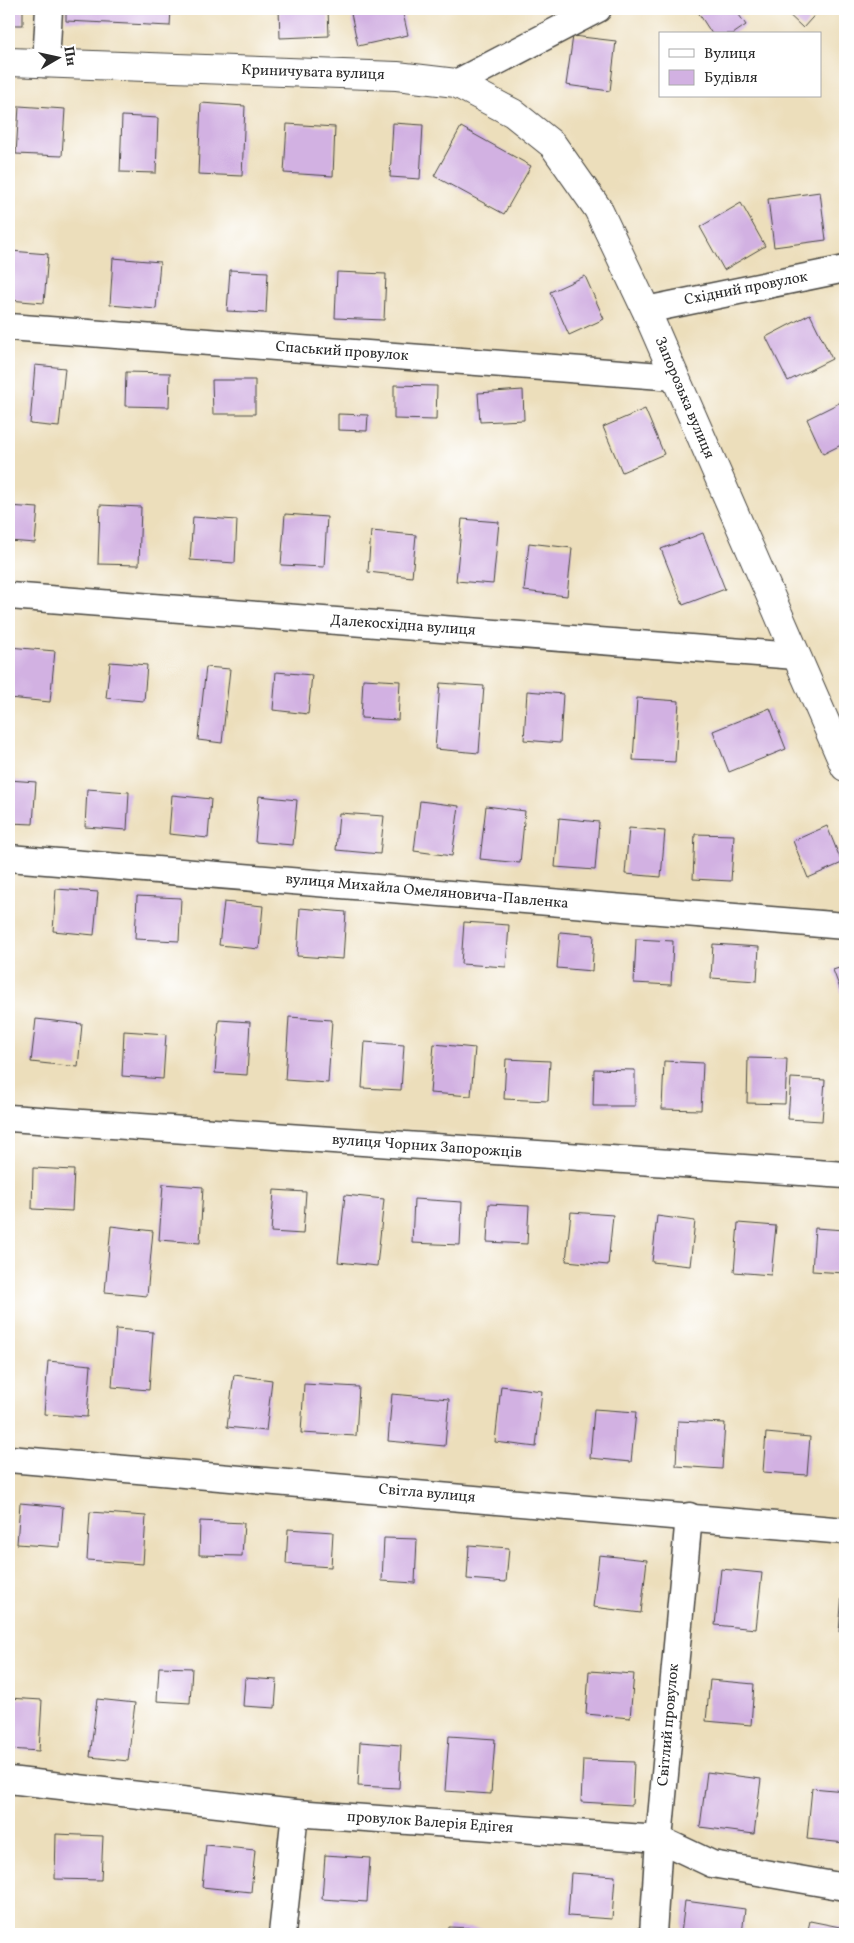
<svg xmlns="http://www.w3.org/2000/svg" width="854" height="1943" viewBox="0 0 854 1943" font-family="Vollkorn,serif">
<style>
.building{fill:#d2b1e2}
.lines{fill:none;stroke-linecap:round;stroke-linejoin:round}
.minor-casing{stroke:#484641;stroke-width:29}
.tertiary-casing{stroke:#484641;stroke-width:30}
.minor{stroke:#fff;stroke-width:26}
.tertiary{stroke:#fff;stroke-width:28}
.labels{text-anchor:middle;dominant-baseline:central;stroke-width:5;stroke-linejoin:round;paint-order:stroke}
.street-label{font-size:15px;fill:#2b2b2b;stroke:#fff}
</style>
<rect width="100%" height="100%" fill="#fff"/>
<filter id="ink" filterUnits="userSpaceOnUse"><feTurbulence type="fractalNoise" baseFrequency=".02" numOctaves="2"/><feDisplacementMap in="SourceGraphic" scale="10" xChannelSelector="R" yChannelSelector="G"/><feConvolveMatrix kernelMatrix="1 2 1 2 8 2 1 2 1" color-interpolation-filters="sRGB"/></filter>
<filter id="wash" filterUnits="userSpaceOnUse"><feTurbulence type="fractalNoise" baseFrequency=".0096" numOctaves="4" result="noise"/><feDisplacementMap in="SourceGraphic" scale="20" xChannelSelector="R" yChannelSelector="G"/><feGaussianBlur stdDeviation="1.12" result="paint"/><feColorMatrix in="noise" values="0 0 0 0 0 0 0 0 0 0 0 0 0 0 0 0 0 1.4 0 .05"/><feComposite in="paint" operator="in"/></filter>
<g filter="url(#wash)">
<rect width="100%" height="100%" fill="#ecdebb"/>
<g id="blocks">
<!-- building -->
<g class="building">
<rect x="9" y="9" width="14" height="16"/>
<path d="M66,9H171L170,26L66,21Z"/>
<path d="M279,9H328L329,36L280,38Z"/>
<path d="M350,9H402L408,35L358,46Z"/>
<path d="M696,9H735L746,25L733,34H712Z"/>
<path d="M783,9H820L803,28Z"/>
<path d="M573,36L616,41L610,91L566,85Z"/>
<path d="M201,103L245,106L242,176L198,174Z"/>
<path d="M19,106L65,109L62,156L16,154Z"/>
<path d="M122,116L158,118L156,173L120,172Z"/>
<path d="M393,123L423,125L420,179L390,177Z"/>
<path d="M287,124L335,127L333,176L284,173Z"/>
<path d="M461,127L531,166L504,214L434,176Z"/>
<path d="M820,192L826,240L774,247L768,199Z"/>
<path d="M741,203L765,246L724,270L700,227Z"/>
<path d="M11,251L48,254L44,303L9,300Z"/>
<path d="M113,258L160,262L156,309L110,305Z"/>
<path d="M230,270L268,272L266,313L227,311Z"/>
<path d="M337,272L386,274L384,320L335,318Z"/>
<path d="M585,276L604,319L569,335L550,292Z"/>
<path d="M810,314L832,359L788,381L766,337Z"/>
<path d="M35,365L65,368L59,427L30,424Z"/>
<path d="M126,372L170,373L169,407L125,406Z"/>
<path d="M212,380H255V414H213Z"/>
<path d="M394,385L437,386L436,420L394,419Z"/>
<path d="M523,390L524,420L480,422L478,393Z"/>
<path d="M845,400V443L823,454L807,419Z"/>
<path d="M645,409L664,454L622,472L603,427Z"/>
<path d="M338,414L368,415L367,431L338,430Z"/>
<path d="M100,505L141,507L139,565L98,564Z"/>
<path d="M9,506L38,508L35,543L9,541Z"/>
<path d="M285,514L327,517L324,567L281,565Z"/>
<path d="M193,517L237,520L235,563L190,560Z"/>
<path d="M462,519L499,522L493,584L456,581Z"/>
<path d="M371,531L416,535L412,577L368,572Z"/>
<path d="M703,533L725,589L683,605L661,549Z"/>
<path d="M529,543L572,548L567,596L524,591Z"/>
<path d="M9,647L55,651L50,702L9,698Z"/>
<path d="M110,662L147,665L144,701L106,698Z"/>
<path d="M206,667L230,669L222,743L198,740Z"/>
<path d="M276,672L312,675L308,714L273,710Z"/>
<path d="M363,679L400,681L398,720L361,718Z"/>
<path d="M440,683L484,686L479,753L435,749Z"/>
<path d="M527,691L563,694L560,743L524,740Z"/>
<path d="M637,698L679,701L675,762L633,760Z"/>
<path d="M770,708L786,749L729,772L713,731Z"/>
<path d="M9,780L36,782L33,824L9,823Z"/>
<path d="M87,789L129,792L127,830L85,827Z"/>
<path d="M172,795L211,799L208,838L169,834Z"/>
<path d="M259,796L297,800L293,845L255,842Z"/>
<path d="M420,801L459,806L452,856L414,851Z"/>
<path d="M486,806L525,811L520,863L480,859Z"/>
<path d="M339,813L384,816L380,854L336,850Z"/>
<path d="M559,818L599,822L595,870L555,867Z"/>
<path d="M827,826L842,863L808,878L793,841Z"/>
<path d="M629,828L665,831L661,877L625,874Z"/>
<path d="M695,834L734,835L731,881L693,879Z"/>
<path d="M56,889L98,892L94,935L53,931Z"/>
<path d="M137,896L181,898L179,941L135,939Z"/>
<path d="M224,902L263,906L259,949L219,945Z"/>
<path d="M300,908L346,912L343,959L297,956Z"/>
<path d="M464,922L509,925L506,967L461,964Z"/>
<path d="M560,932L594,935L592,971L557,968Z"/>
<path d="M636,939L673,941L671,985L634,983Z"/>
<path d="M713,944L759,947L757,981L711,978Z"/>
<path d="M845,966V1002L833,970Z"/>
<path d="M289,1017L332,1020L328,1083L285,1080Z"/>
<path d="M36,1019L82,1024L78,1067L31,1062Z"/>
<path d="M219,1020L250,1022L247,1075L215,1073Z"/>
<path d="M124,1031L166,1034L163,1079L122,1076Z"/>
<path d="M365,1042L404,1045L401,1090L362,1088Z"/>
<path d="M434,1044L475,1048L471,1096L430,1093Z"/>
<path d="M748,1058L787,1059L785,1104L747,1103Z"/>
<path d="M506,1059L550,1061L548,1101L504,1099Z"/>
<path d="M664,1061L703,1063L701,1110L662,1109Z"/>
<path d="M594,1069L635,1070V1106H593Z"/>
<path d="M791,1078L825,1080L822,1121L788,1119Z"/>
<path d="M33,1168L74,1170L72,1211L32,1209Z"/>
<path d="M163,1184L203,1187L200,1243L159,1240Z"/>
<path d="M274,1190L306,1192L303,1234L271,1232Z"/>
<path d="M345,1195L384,1199L377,1266L338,1262Z"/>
<path d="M414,1199L462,1202L460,1245L412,1243Z"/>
<path d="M489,1204L529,1206L527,1244L487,1242Z"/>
<path d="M571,1212L613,1215L608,1265L566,1261Z"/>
<path d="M657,1216L695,1221L690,1266L652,1262Z"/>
<path d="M738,1223L776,1226L771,1275L734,1272Z"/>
<path d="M111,1226L153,1231L147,1296L105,1292Z"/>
<path d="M815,1228L845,1230V1273L812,1271Z"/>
<path d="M116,1329L153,1332L149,1390L112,1387Z"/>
<path d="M48,1361L91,1365L87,1417L44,1414Z"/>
<path d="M234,1375L272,1380L266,1431L227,1427Z"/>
<path d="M304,1384L359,1387L356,1436L301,1433Z"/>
<path d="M501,1386L542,1391L536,1447L495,1442Z"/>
<path d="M392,1394L449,1399L445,1446L388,1441Z"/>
<path d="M594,1409L636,1412L631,1462L590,1458Z"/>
<path d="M678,1421L725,1423L722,1469L676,1466Z"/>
<path d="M766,1433L810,1437L807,1475L763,1472Z"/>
<path d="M20,1503L63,1507L60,1547L17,1544Z"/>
<path d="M90,1512L146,1516L143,1564L87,1560Z"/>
<path d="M200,1521L244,1523L242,1556L199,1555Z"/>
<path d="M288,1529L333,1532L331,1567L286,1564Z"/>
<path d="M384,1538L417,1539L415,1583L382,1581Z"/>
<path d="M469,1545L509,1548L506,1582L467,1579Z"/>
<path d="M599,1555L647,1560L641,1613L593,1607Z"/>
<path d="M721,1569L762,1573L756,1629L715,1625Z"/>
<path d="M843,1580H845V1632H839Z"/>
<path d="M159,1667L192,1668L190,1703L157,1701Z"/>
<path d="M589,1671L634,1674L630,1718L586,1714Z"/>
<path d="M245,1678L277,1680L275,1708L243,1706Z"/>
<path d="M710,1680L754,1684L751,1725L706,1721Z"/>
<path d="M9,1698L42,1700L39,1751L9,1749Z"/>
<path d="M97,1699L135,1703L128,1761L90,1757Z"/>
<path d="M449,1736L495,1739L491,1794L445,1791Z"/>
<path d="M360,1742L401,1745L399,1788L358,1786Z"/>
<path d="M583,1760L634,1762L632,1805L581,1802Z"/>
<path d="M707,1772L761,1779L754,1834L700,1827Z"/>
<path d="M812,1788L845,1791V1843L807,1839Z"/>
<path d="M56,1834L103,1836L101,1880L55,1879Z"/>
<path d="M206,1845L255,1850L251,1892L202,1887Z"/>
<path d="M325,1855L370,1858L367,1902L322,1899Z"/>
<path d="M571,1873L615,1876L612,1919L568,1916Z"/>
<path d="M685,1901L745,1909L742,1934H681Z"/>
<path d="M810,1921L845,1928V1934H807Z"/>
<path d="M449,1927L490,1929V1934H448Z"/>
</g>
</g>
</g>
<g filter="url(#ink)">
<use href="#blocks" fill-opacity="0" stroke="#484641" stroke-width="1"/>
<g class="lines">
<defs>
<g id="minor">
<path d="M46,64L49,9"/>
<path d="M456,83L598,9"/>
<path d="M646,310L845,269"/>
<path d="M9,327L675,377"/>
<path d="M9,596L796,656"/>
<path d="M9,858L845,926"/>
<path d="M9,1118L845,1175"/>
<path d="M9,1459L845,1531"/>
<path d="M9,1780L295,1813L659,1839L712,1864L845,1887"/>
<path d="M282,1934L295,1813"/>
<path d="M653,1934L659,1839L689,1516"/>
</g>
<path id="tertiary" d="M9,62L397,76L456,83L513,113L553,145L598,209L646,310L845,767"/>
</defs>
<!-- minor casing -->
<use href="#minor" class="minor-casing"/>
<!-- tertiary casing -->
<use href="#tertiary" class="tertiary-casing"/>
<!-- minor -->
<use href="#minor" class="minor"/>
<!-- tertiary -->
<use href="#tertiary" class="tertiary"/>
</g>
</g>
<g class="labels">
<!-- street labels -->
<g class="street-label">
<text transform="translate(313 73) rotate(2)">Криничувата вулиця</text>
<text transform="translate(746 289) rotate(-11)">Східний провулок</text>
<text transform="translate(342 352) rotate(4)">Спаський провулок</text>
<text transform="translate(684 398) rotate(67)">Запорозька вулиця</text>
<text transform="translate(403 626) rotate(4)">Далекосхідна вулиця</text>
<text transform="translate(427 892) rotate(5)">вулиця Михайла Омеляновича-Павленка</text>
<text transform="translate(427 1147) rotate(4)">вулиця Чорних Запорожців</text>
<text transform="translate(427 1494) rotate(5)">Світла вулиця</text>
<text transform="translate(669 1725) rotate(-85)">Світлий провулок</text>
<text transform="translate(430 1823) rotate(4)">провулок Валерія Едігея</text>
</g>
</g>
<!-- margin -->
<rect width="854" height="1943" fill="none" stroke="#fff" stroke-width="30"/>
<!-- legend -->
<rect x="659" y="32" width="162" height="65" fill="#ffffff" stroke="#aaaaaa"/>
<rect x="669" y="49" width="25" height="8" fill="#ffffff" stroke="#aaaaaa"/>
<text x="704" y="58" font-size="15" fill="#2b2b2b">Вулиця</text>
<rect x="669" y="70" width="25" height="15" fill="#d2b1e2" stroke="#aaaaaa"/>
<text x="704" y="82" font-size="15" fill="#2b2b2b">Будівля</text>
<!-- north arrow -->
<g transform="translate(58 58) rotate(81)" stroke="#ffffff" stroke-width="4" paint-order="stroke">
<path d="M0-4L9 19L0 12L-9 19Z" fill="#2b2b2b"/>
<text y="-8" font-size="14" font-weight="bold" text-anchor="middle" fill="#2b2b2b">Пн</text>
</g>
</svg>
